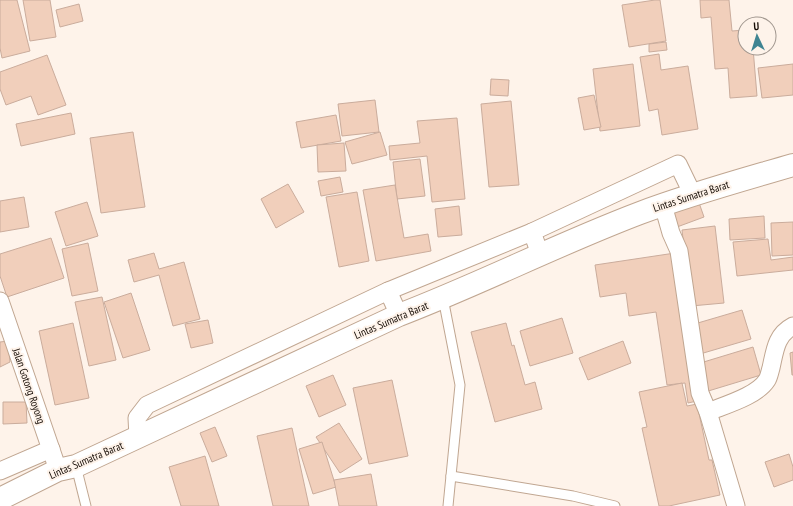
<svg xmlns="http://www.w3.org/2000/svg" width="793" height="506" viewBox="0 0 793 506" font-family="'PT Sans Narrow',sans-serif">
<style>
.building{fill:#f1cfbb;stroke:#caac9c}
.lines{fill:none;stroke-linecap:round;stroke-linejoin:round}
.lane-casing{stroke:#c0a691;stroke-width:11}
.street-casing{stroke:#c0a691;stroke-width:19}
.highway-casing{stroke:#c0a691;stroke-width:24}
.lane{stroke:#fff;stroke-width:9}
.street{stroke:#fff;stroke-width:17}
.highway{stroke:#fff;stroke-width:22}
.labels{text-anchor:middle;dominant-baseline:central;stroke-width:4;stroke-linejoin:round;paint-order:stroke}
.street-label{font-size:11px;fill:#160d06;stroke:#fef3ea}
</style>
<rect width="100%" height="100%" fill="#fef3ea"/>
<!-- building -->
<g class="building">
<path d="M0,0H17L30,51L2,58L0,48Z"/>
<path d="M23,0H50L56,37L30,41Z"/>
<path d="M655,0H660L666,41L629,47L622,5Z"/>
<path d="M700,0H729L732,31L745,30V48H753L757,96L730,98L728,68L715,69L711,17L701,18Z"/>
<path d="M79,4L83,21L60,27L56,10Z"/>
<path d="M666,42L667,50L649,52V44Z"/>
<path d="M659,54L661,70L688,66L698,129L662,135L658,109L649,111L640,57Z"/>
<path d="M47,55L66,105L38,115L31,96L6,105L0,89V72Z"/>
<path d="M633,64L640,126L600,131L593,69Z"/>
<path d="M793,64V95L762,98L758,68Z"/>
<path d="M491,79L509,80L508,96L490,95Z"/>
<path d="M594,95L601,127L584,130L578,98Z"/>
<path d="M375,100L379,132L342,136L338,104Z"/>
<path d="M511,101L519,185L489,187L481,104Z"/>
<path d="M71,113L75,134L21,146L16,124Z"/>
<path d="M336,115L341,141L301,148L296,122Z"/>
<path d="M457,118L465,199L432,202L427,156L390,160L389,146L420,143L417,121Z"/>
<path d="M133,132L145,207L101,213L90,138Z"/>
<path d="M380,132L387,155L352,164L345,142Z"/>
<path d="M344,143L346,171L318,172L317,145Z"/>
<path d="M420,159L425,196L397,199L393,162Z"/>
<path d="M340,177L343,192L321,196L318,181Z"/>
<path d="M288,184L304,212L276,228L261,199Z"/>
<path d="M395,185L404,238L428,234L431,251L376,261L363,190Z"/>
<path d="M357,192L369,261L339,267L326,197Z"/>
<path d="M24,197L29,227L0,232V201Z"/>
<path d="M697,197L704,217L677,227L670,207Z"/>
<path d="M87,202L98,236L66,246L55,212Z"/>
<path d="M459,206L462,235L438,237L435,209Z"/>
<path d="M764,216L765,238L730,240L729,219Z"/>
<path d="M793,222V255L772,256L771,223Z"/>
<path d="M715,226L724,303L691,306L682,230Z"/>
<path d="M51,238L64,278L7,297L0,276V254Z"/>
<path d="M768,239L771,260L793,257V270L737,276L733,242Z"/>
<path d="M88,243L98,291L72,296L62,249Z"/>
<path d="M154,253L159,269L184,262L200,319L173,326L159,275L134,282L128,260Z"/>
<path d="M675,253L697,401L688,403L685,383L667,385L656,312L629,316L626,293L600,297L595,265Z"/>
<path d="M131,293L150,350L123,358L104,302Z"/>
<path d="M102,297L116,360L89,366L75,302Z"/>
<path d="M742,310L751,339L700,354L691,325Z"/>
<path d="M562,318L573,353L530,366L520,331Z"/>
<path d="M208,320L213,343L191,348L185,324Z"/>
<path d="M73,323L89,398L55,405L39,331Z"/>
<path d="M506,323L512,346L514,345L525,385L535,382L542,409L495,422L471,332Z"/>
<path d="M8,341L10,362L0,367V342Z"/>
<path d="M623,341L631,363L588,380L579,358Z"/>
<path d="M753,347L761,375L705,392L697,364Z"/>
<path d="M793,352V375H792L790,353Z"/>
<path d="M333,375L346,405L319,417L306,386Z"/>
<path d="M392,380L408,456L369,464L353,388Z"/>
<path d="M682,383L687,406L697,404L709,460H712L720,495L669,506H659L642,428L647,427L639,392Z"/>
<path d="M3,402H26L27,423L3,424Z"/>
<path d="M339,423L362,459L340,473L316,437Z"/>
<path d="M215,427L227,456L212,462L200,433Z"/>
<path d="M292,428L309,506H273L257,436Z"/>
<path d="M322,442L336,487L313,494L299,449Z"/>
<path d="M789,454L793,467V480L774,487L765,462Z"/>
<path d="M205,456L219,506H181L169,467Z"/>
<path d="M371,474L377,506H339L334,480Z"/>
</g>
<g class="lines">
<defs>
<g id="lane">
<path d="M443,298L460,385L448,506"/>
<path d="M76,466L86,506"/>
<path d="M451,476L573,496L615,506"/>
</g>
<g id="street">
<path d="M663,205L671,233L679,251L700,393L708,412L736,506"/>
<path d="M532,232L678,164L693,195"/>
<path d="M388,291L532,232L540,254"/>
<path d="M0,301L58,470"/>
<path d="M708,412C725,405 757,396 767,380C769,377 770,371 771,368C775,350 776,335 793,326"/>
<path d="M138,437L137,418L147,405L388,291L399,315"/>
<path d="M0,471L51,449"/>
</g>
<path id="highway" d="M0,499L58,470L76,466L399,315C480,284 558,244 640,213C690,194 742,180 793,165"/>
</defs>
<!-- lane casing -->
<use href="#lane" class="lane-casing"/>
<!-- street casing -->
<use href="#street" class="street-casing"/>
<!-- highway casing -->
<use href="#highway" class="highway-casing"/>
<!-- lane -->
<use href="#lane" class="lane"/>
<!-- street -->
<use href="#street" class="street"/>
<!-- highway -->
<use href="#highway" class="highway"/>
</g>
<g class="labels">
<!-- street labels -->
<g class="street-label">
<text transform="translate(691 196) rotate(-18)">Lintas Sumatra Barat</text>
<text transform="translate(391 320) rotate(-23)">Lintas Sumatra Barat</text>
<text transform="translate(29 386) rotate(71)">Jalan Gotong Royong</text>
<text transform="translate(86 460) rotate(-23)">Lintas Sumatra Barat</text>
</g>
</g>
<!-- north arrow -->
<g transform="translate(757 36) rotate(356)"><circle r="19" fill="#fef3ea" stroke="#a1978f"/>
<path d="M0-3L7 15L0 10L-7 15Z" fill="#3f8492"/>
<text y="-6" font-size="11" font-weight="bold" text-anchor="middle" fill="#160d06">U</text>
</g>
</svg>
